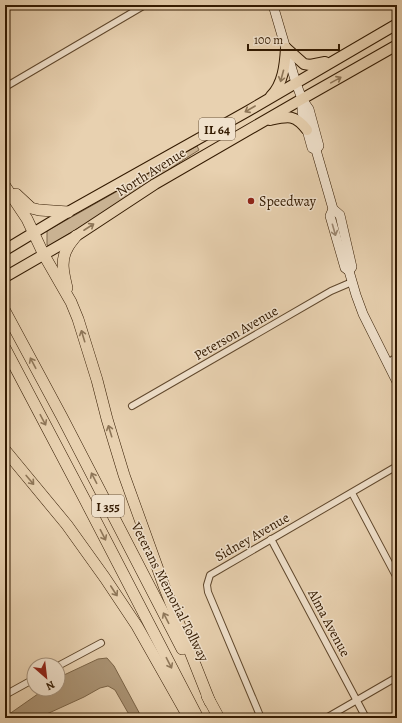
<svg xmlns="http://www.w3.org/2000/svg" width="402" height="723" viewBox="0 0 402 723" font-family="Alegreya,serif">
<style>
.green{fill:#c9b292;stroke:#7e664a}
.water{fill:#aa9374;stroke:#7a6346}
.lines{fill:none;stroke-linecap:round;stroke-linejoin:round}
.street-casing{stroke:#60482d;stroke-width:8}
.secondary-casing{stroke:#331a01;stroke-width:10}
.primary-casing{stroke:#331a01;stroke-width:12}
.highway-casing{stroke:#331a01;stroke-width:12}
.street{stroke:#f0e1cc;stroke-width:6}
.secondary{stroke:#f0e1cc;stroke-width:9}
.primary{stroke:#e8d1b0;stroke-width:10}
.highway{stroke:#e8d1b0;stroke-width:11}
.oneway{stroke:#8e7658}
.oneway2{stroke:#9b8771}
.poi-dot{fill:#8f2418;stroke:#f0e1cc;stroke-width:1.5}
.labels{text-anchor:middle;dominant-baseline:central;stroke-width:3;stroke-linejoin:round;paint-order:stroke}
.shield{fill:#f0e1cc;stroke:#6c563e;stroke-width:1}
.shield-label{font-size:13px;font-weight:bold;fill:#331a01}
.street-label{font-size:14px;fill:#331a01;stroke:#f0e1cc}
.poi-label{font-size:14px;fill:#331a01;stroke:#f0e1cc;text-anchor:start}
</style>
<rect width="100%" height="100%" fill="#e8d1b0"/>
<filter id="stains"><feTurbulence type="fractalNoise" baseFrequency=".005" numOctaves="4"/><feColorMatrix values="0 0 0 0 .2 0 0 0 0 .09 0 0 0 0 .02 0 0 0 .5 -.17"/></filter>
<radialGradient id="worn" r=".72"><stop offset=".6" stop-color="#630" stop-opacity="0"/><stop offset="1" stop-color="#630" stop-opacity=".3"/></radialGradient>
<!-- green -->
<path class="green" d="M197,146L199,150L180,162L131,196L49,246L47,245V231Z"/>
<!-- water -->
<path class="water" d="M107,658L114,666L142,718H131L115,690L108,686L100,688L84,697L38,718H5V717L45,689H58V680L64,675L98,659Z"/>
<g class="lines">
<defs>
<g id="street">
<path d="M7,86L145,5"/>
<path d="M387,363L397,357"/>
<path d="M132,406L331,291L352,282"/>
<path d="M352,493L397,578"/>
<path d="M271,539L366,718"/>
<path d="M58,666L101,643"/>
<path d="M5,695L34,679"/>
<path d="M261,718L208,592L207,585L210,575L397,466"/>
<path d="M326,718L397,677"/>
</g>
<g id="secondary">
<path d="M273,5L296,83L302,99L309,109L319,146L316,150"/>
<path d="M302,99V112L312,148L316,150L333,209L340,215L352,267L349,271"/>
<path d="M333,209L330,216L345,268L349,271L356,295L363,314L397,382"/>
</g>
<g id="primary">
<path d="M286,48L304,64L310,65L325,62"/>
<path d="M271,96C283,84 285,65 286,48"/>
<path d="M270,120C288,116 295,114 307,130"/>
<path d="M5,250L68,212L248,111L397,24"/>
<path d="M5,277L76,236L155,184L302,99L397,45"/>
</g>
<g id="highway">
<path d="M5,186L27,219L44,255L71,302L78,319L97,380L107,419L124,475L164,586L210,702"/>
<path d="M16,194L31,208L39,210L68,212"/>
<path d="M67,288C64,275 60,261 67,249C69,244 73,240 76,236"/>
<path d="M5,311L62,417L182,649"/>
<path d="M5,348L85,500L198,718"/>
<path d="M5,450L67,525L105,578L137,626L189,718"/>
<path d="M207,696L219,718"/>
</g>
</defs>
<!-- street casing -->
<use href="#street" class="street-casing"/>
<!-- secondary casing -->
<use href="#secondary" class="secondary-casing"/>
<!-- primary casing -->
<use href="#primary" class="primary-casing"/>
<!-- highway casing -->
<use href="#highway" class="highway-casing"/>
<!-- street -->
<use href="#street" class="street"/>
<!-- secondary -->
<use href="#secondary" class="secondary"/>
<!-- primary -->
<use href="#primary" class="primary"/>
<!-- highway -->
<use href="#highway" class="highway"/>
</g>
<!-- one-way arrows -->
<defs><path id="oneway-shaft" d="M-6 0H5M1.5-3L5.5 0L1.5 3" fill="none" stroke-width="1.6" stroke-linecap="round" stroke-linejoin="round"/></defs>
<g class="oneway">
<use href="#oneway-shaft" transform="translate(282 76) rotate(105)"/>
<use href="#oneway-shaft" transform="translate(336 80) rotate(-29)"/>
<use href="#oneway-shaft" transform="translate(250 109) rotate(150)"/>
<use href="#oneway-shaft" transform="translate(89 227) rotate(-33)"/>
<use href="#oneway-shaft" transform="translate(83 336) rotate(-107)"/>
<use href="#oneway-shaft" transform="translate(33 363) rotate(-118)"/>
<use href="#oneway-shaft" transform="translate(43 420) rotate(62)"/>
<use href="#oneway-shaft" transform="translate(110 431) rotate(-107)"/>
<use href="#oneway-shaft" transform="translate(94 478) rotate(-117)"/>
<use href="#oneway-shaft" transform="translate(30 480) rotate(50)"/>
<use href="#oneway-shaft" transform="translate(103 535) rotate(63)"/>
<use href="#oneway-shaft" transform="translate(114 591) rotate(57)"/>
<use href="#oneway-shaft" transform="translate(166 618) rotate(-117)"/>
<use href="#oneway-shaft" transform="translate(169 663) rotate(63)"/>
</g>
<use class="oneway2" href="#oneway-shaft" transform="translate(334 230) rotate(74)"/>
<!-- markers -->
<circle class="poi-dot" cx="251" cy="201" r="4"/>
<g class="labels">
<!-- shield labels -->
<g class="shield">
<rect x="199" y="118" width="36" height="22" rx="3"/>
<rect x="92" y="495" width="32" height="22" rx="3"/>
</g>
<g class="shield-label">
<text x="217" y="129">IL 64</text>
<text x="108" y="506">I 355</text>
</g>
<!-- street labels -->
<g class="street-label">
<text transform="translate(151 172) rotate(-32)">North Avenue</text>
<text transform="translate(236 333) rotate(-30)">Peterson Avenue</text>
<text transform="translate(252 537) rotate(-30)">Sidney Avenue</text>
<text transform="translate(170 592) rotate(63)">Veterans Memorial Tollway</text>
<text transform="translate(329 623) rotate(62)">Alma Avenue</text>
</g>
<!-- poi labels -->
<g class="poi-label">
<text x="259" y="201">Speedway</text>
</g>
</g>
<!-- margin -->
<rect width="402" height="723" fill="none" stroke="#e8d1b0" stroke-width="20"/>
<rect x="6" y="6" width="390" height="711" fill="none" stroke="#331a01" stroke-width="2"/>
<rect x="10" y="10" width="382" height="703" fill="none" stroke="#331a01"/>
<!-- north arrow -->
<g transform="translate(46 677) rotate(152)"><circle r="19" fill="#f0e1cc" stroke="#a4917b"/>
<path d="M0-3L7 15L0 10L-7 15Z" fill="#8f2418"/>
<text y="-6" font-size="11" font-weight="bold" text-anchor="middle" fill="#331a01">N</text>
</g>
<!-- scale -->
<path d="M248 44v6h91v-6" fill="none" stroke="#331a01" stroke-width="2"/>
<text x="254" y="44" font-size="12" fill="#331a01" stroke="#f0e1cc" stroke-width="3" paint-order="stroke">100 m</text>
<rect width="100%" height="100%" filter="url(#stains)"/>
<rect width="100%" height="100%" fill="url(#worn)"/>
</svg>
